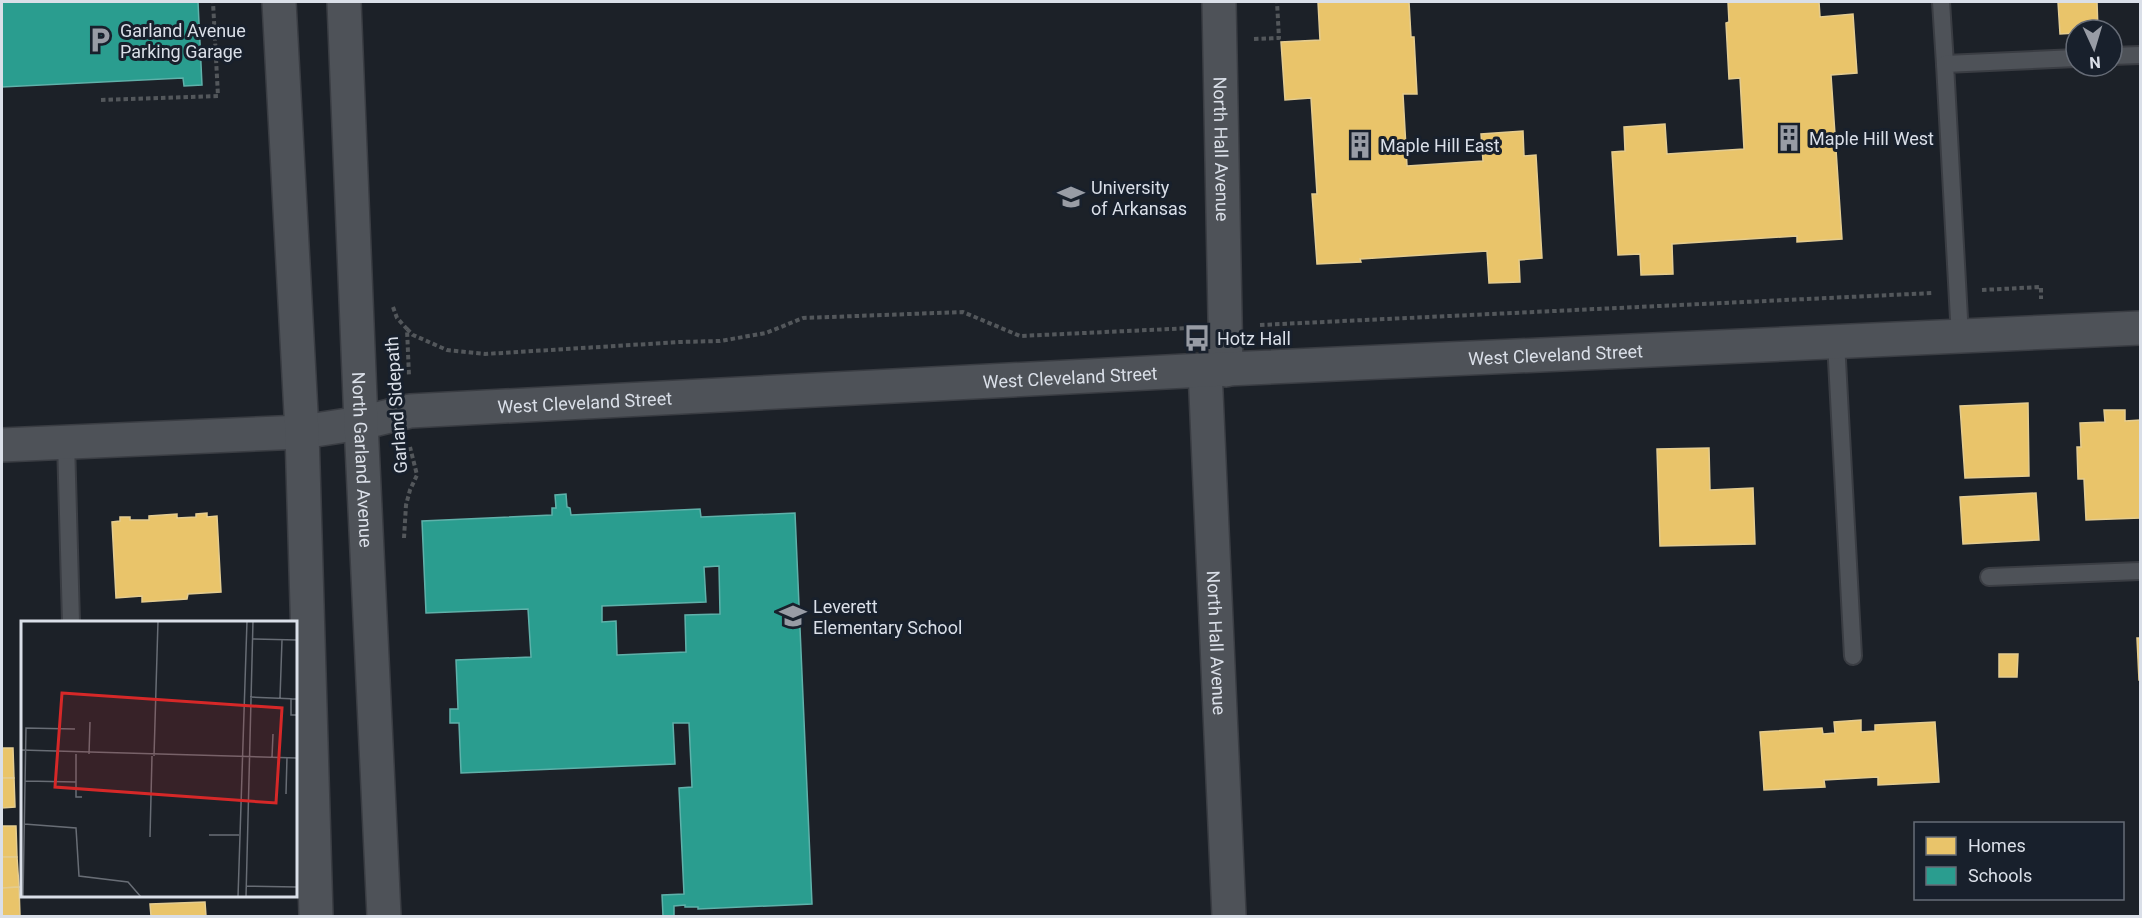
<svg xmlns="http://www.w3.org/2000/svg" width="2142" height="918" viewBox="0 0 2142 918" font-family="Roboto,sans-serif">
<style>
.homes{fill:#e9c46a;stroke:#e4cc90;stroke-width:1.5}
.schools{fill:#2a9d8f;stroke:#5fb1aa;stroke-width:1.5;fill-rule:evenodd}
.lines{fill:none;stroke-linecap:round;stroke-linejoin:round}
.service-casing{stroke:#3a3d43;stroke-width:20}
.minor-casing{stroke:#3a3d43;stroke-width:36}
.tertiary-casing{stroke:#3a3d43;stroke-width:36}
.secondary-casing{stroke:#3a3d43;stroke-width:36}
.path{stroke:#53575b;stroke-width:4;stroke-dasharray:4.5 3;stroke-linecap:butt}
.service{stroke:#4e5258;stroke-width:16}
.minor{stroke:#4e5258;stroke-width:33}
.tertiary{stroke:#4e5258;stroke-width:33}
.secondary{stroke:#4e5258;stroke-width:33}
.labels{text-anchor:middle;dominant-baseline:central;stroke-width:6;stroke-linejoin:round;paint-order:stroke}
.poi-label{font-size:18px;fill:#dadfe8;stroke:#18202c;text-anchor:start}
.street-label{font-size:18px;fill:#dadfe8;stroke:#18202c}
.inset-road{fill:none;stroke:#686d75;stroke-width:1.5}
.view{fill:#d62828;fill-opacity:0.15;stroke:#d62828;stroke-width:3}
.inset-edge{fill:none;stroke:#dadfe8;stroke-width:3}
</style>
<rect width="100%" height="100%" fill="#1c2128"/>
<!-- homes -->
<g class="homes">
<path d="M1318,2H1409L1411,37H1414L1417,94H1403L1407,166L1483,161L1481,134L1523,131L1524,156L1536,155L1542,258L1519,260L1520,282L1489,283L1487,251L1360,259L1361,262L1317,264L1312,194H1317L1311,98L1285,100L1281,42L1320,40Z"/>
<path d="M1728,2H1819L1820,17L1853,14L1857,73L1831,75L1842,239L1797,242V236L1672,244L1673,274L1641,275L1640,254L1618,255L1612,152L1625,151L1624,127L1665,124L1667,154L1744,149L1740,78L1729,79L1726,23L1729,22Z"/>
<path d="M2058,2H2097L2098,30H2076V33L2060,34Z"/>
<path d="M2028,403L2029,476L1965,478L1960,406Z"/>
<path d="M2104,410H2125V421L2140,420V518L2086,520L2084,479H2078L2077,447H2081L2080,423L2105,422Z"/>
<path d="M1709,448L1710,490L1753,488L1755,544L1660,546L1657,449Z"/>
<path d="M2036,493L2039,540L1963,544L1960,497Z"/>
<path d="M207,513V517L217,516L221,592L188,594L187,599L142,602V596L116,598L112,522L120,521V517H130V520H149V516L177,514V518L196,517V514Z"/>
<path d="M2137,638H2140V680H2139Z"/>
<path d="M1999,654H2018L2017,677H1999Z"/>
<path d="M1861,720V732L1875,731V725L1935,722L1939,782L1878,785V777L1824,780L1825,787L1764,790L1760,732L1822,728L1823,734L1835,733L1834,722Z"/>
<path d="M2,748H13L14,778H2Z"/>
<path d="M2,778H14L15,807L2,808Z"/>
<path d="M2,826H16L17,857H2Z"/>
<path d="M2,857H17L19,887L2,888Z"/>
<path d="M19,887L20,916H2V888Z"/>
<path d="M205,902L206,916H151L150,904Z"/>
</g>
<!-- schools -->
<g class="schools">
<path d="M2,2H198L202,85L184,86L183,78L2,87Z"/>
<path d="M566,494L567,507L570,508L571,515L700,509L701,517L795,513L812,904L698,909V907H685V905L674,906V916H663L662,895L684,894L679,788L692,787L689,723H673L675,764L461,773L459,723H450V709H458L456,660L531,657L528,609L426,613L422,521L552,515V508H556L555,495ZM719,566L720,614L685,615L686,652L617,655L616,621L602,622V606L706,602L704,567Z"/>
</g>
<g class="lines">
<defs>
<g id="service">
<path d="M1941,2L1945,64"/>
<path d="M2112,56L2140,55"/>
<path d="M1960,337L1945,64L2076,58"/>
<path d="M1836,342L1853,656"/>
<path d="M66,442L71,622"/>
<path d="M1989,577L2140,571"/>
</g>
<g id="minor">
<path id="s1" d="M1219,2L1226,370"/>
<path id="s2" d="M1205,370L1229,916"/>
<path d="M2,445L302,432"/>
</g>
<g id="tertiary">
<path id="s3" d="M302,432L361,423L410,411L1205,370L2140,328"/>
</g>
<g id="secondary">
<path d="M279,2L302,432L316,916"/>
<path id="s4" d="M344,2L361,423L384,916"/>
</g>
</defs>
<!-- service casing -->
<use href="#service" class="service-casing"/>
<!-- minor casing -->
<use href="#minor" class="minor-casing"/>
<!-- tertiary casing -->
<use href="#tertiary" class="tertiary-casing"/>
<!-- secondary casing -->
<use href="#secondary" class="secondary-casing"/>
<!-- path -->
<g class="path">
<path d="M1254,39L1279,38L1277,2"/>
<path d="M101,100L218,96L213,2"/>
<path d="M1982,290L2041,287V299"/>
<path d="M393,307L397,318L407,329L409,376"/>
<path d="M1260,325L1933,293"/>
<path d="M407,329L413,335L447,350L485,354L680,342L720,341L766,333L803,318L963,312L1020,336L1192,328"/>
<path d="M404,538L406,505L410,490L417,475L410,447"/>
</g>
<!-- service -->
<use href="#service" class="service"/>
<!-- minor -->
<use href="#minor" class="minor"/>
<!-- tertiary -->
<use href="#tertiary" class="tertiary"/>
<!-- secondary -->
<use href="#secondary" class="secondary"/>
</g>
<!-- icons -->
<defs>
<symbol id="parking-bare" viewBox="-9 -9 18 18"><path d="M-3.5-5.5H1a3.5 3.5 0 0 1 0 7H-1V5.5H-3.5ZM-1-3.4V-.6H.8a1.4 1.4 0 0 0 0-2.8Z" fill="#989ca5" stroke="#18202c" stroke-width="2.5" paint-order="stroke"/></symbol>
<symbol id="building-bare" viewBox="-9 -9 18 18"><path d="M-4-6H4V6H1V3H-1V6H-4ZM-2.5-4.3h1.7v1.8h-1.7ZM.8-4.3h1.7v1.8H.8ZM-2.5-1h1.7V.8h-1.7ZM.8-1h1.7V.8H.8Z" fill="#989ca5" stroke="#18202c" stroke-width="2.5" paint-order="stroke"/></symbol>
<symbol id="university-bare" viewBox="-9 -9 18 18"><path d="M0-5L7-2L0 1L-7-2ZM-4 1L0 2.5L4 1V4Q0 6-4 4Z" fill="#989ca5" stroke="#18202c" stroke-width="2.5" paint-order="stroke"/></symbol>
<symbol id="bus-bare" viewBox="-9 -9 18 18"><path d="M-5-6H5V4H4V6H2V4H-2V6H-4V4H-5ZM-3.5-4V0h7V-4ZM-3.5 1.2v1.5H-2V1.2ZM2 1.2v1.5H3.5V1.2Z" fill="#989ca5" stroke="#18202c" stroke-width="2.5" paint-order="stroke"/></symbol>
<symbol id="school-bare" viewBox="-9 -9 18 18"><path d="M0-5L7-2L0 1L-7-2ZM-4 1L0 2.5L4 1V4Q0 6-4 4Z" fill="#989ca5" stroke="#18202c" stroke-width="2.5" paint-order="stroke"/></symbol>
</defs>
<g fill-rule="evenodd">
<use href="#parking-bare" x="81" y="21" width="38" height="38"/>
<use href="#building-bare" x="1770" y="119" width="38" height="38"/>
<use href="#building-bare" x="1341" y="126" width="38" height="38"/>
<use href="#university-bare" x="1052" y="178" width="38" height="38"/>
<use href="#bus-bare" x="1178" y="319" width="38" height="38"/>
<use href="#school-bare" x="774" y="597" width="38" height="38"/>
</g>
<g class="labels">
<!-- poi labels -->
<g class="poi-label">
<text x="120" y="30">Garland Avenue<tspan x="120" dy="21">Parking Garage</tspan></text>
<text x="1809" y="138">Maple Hill West</text>
<text x="1380" y="145">Maple Hill East</text>
<text x="1091" y="187">University<tspan x="1091" dy="21">of Arkansas</tspan></text>
<text x="1217" y="338">Hotz Hall</text>
<text x="813" y="606">Leverett<tspan x="813" dy="21">Elementary School</tspan></text>
</g>
<!-- street labels -->
<g class="street-label">
<text stroke="none"><textPath href="#s1" startOffset="147">North Hall Avenue</textPath></text>
<text stroke="none"><textPath href="#s3" startOffset="1257">West Cleveland Street</textPath></text>
<text stroke="none"><textPath href="#s3" startOffset="771">West Cleveland Street</textPath></text>
<text stroke="none"><textPath href="#s3" startOffset="285">West Cleveland Street</textPath></text>
<text transform="translate(396 405) rotate(-94)">Garland Sidepath</text>
<text stroke="none"><textPath href="#s4" startOffset="458">North Garland Avenue</textPath></text>
<text stroke="none"><textPath href="#s2" startOffset="273">North Hall Avenue</textPath></text>
</g>
</g>
<!-- overview -->
<g transform="translate(21 621)">
<rect width="276" height="276" fill="#1c2128"/>
<path class="inset-road" d="M232,18L276,19M229,76L276,78M259,77L261,19M270,77V94H276M0,129L276,137M68,133L69,101M133,135L137,0M251,136L252,113M4,160L55,161V133M55,161V176H61M265,173L266,136M3,203L55,207L58,255L107,261L120,276M188,214H218M129,216L131,135M225,265L276,266M2,276L5,107L54,108M217,276L226,0M225,276L232,0"/>
<path class="view" d="M41,72L261,87L255,182L34,166Z"/>
<rect width="276" height="276" class="inset-edge"/>
</g>
<!-- border -->
<rect width="2142" height="918" fill="none" stroke="#dadfe8" stroke-width="6"/>
<!-- legend -->
<rect x="1914" y="822" width="210" height="78" fill="#18202c" stroke="#666c77" stroke-width="1.5"/>
<rect x="1926" y="837" width="30" height="18" fill="#e9c46a" stroke="#666c77" stroke-width="1.5"/>
<text x="1968" y="852" font-size="18" fill="#dadfe8">Homes</text>
<rect x="1926" y="867" width="30" height="18" fill="#2a9d8f" stroke="#666c77" stroke-width="1.5"/>
<text x="1968" y="882" font-size="18" fill="#dadfe8">Schools</text>
<!-- north arrow -->
<g transform="translate(2094 48) rotate(176)"><circle r="28" fill="#18202c" stroke="#666c77" stroke-width="1.5"/>
<path d="M0-4.5L10 22L0 15L-10 22Z" fill="#989ca5"/>
<text y="-9" font-size="16" font-weight="bold" text-anchor="middle" fill="#dadfe8">N</text>
</g>
</svg>
